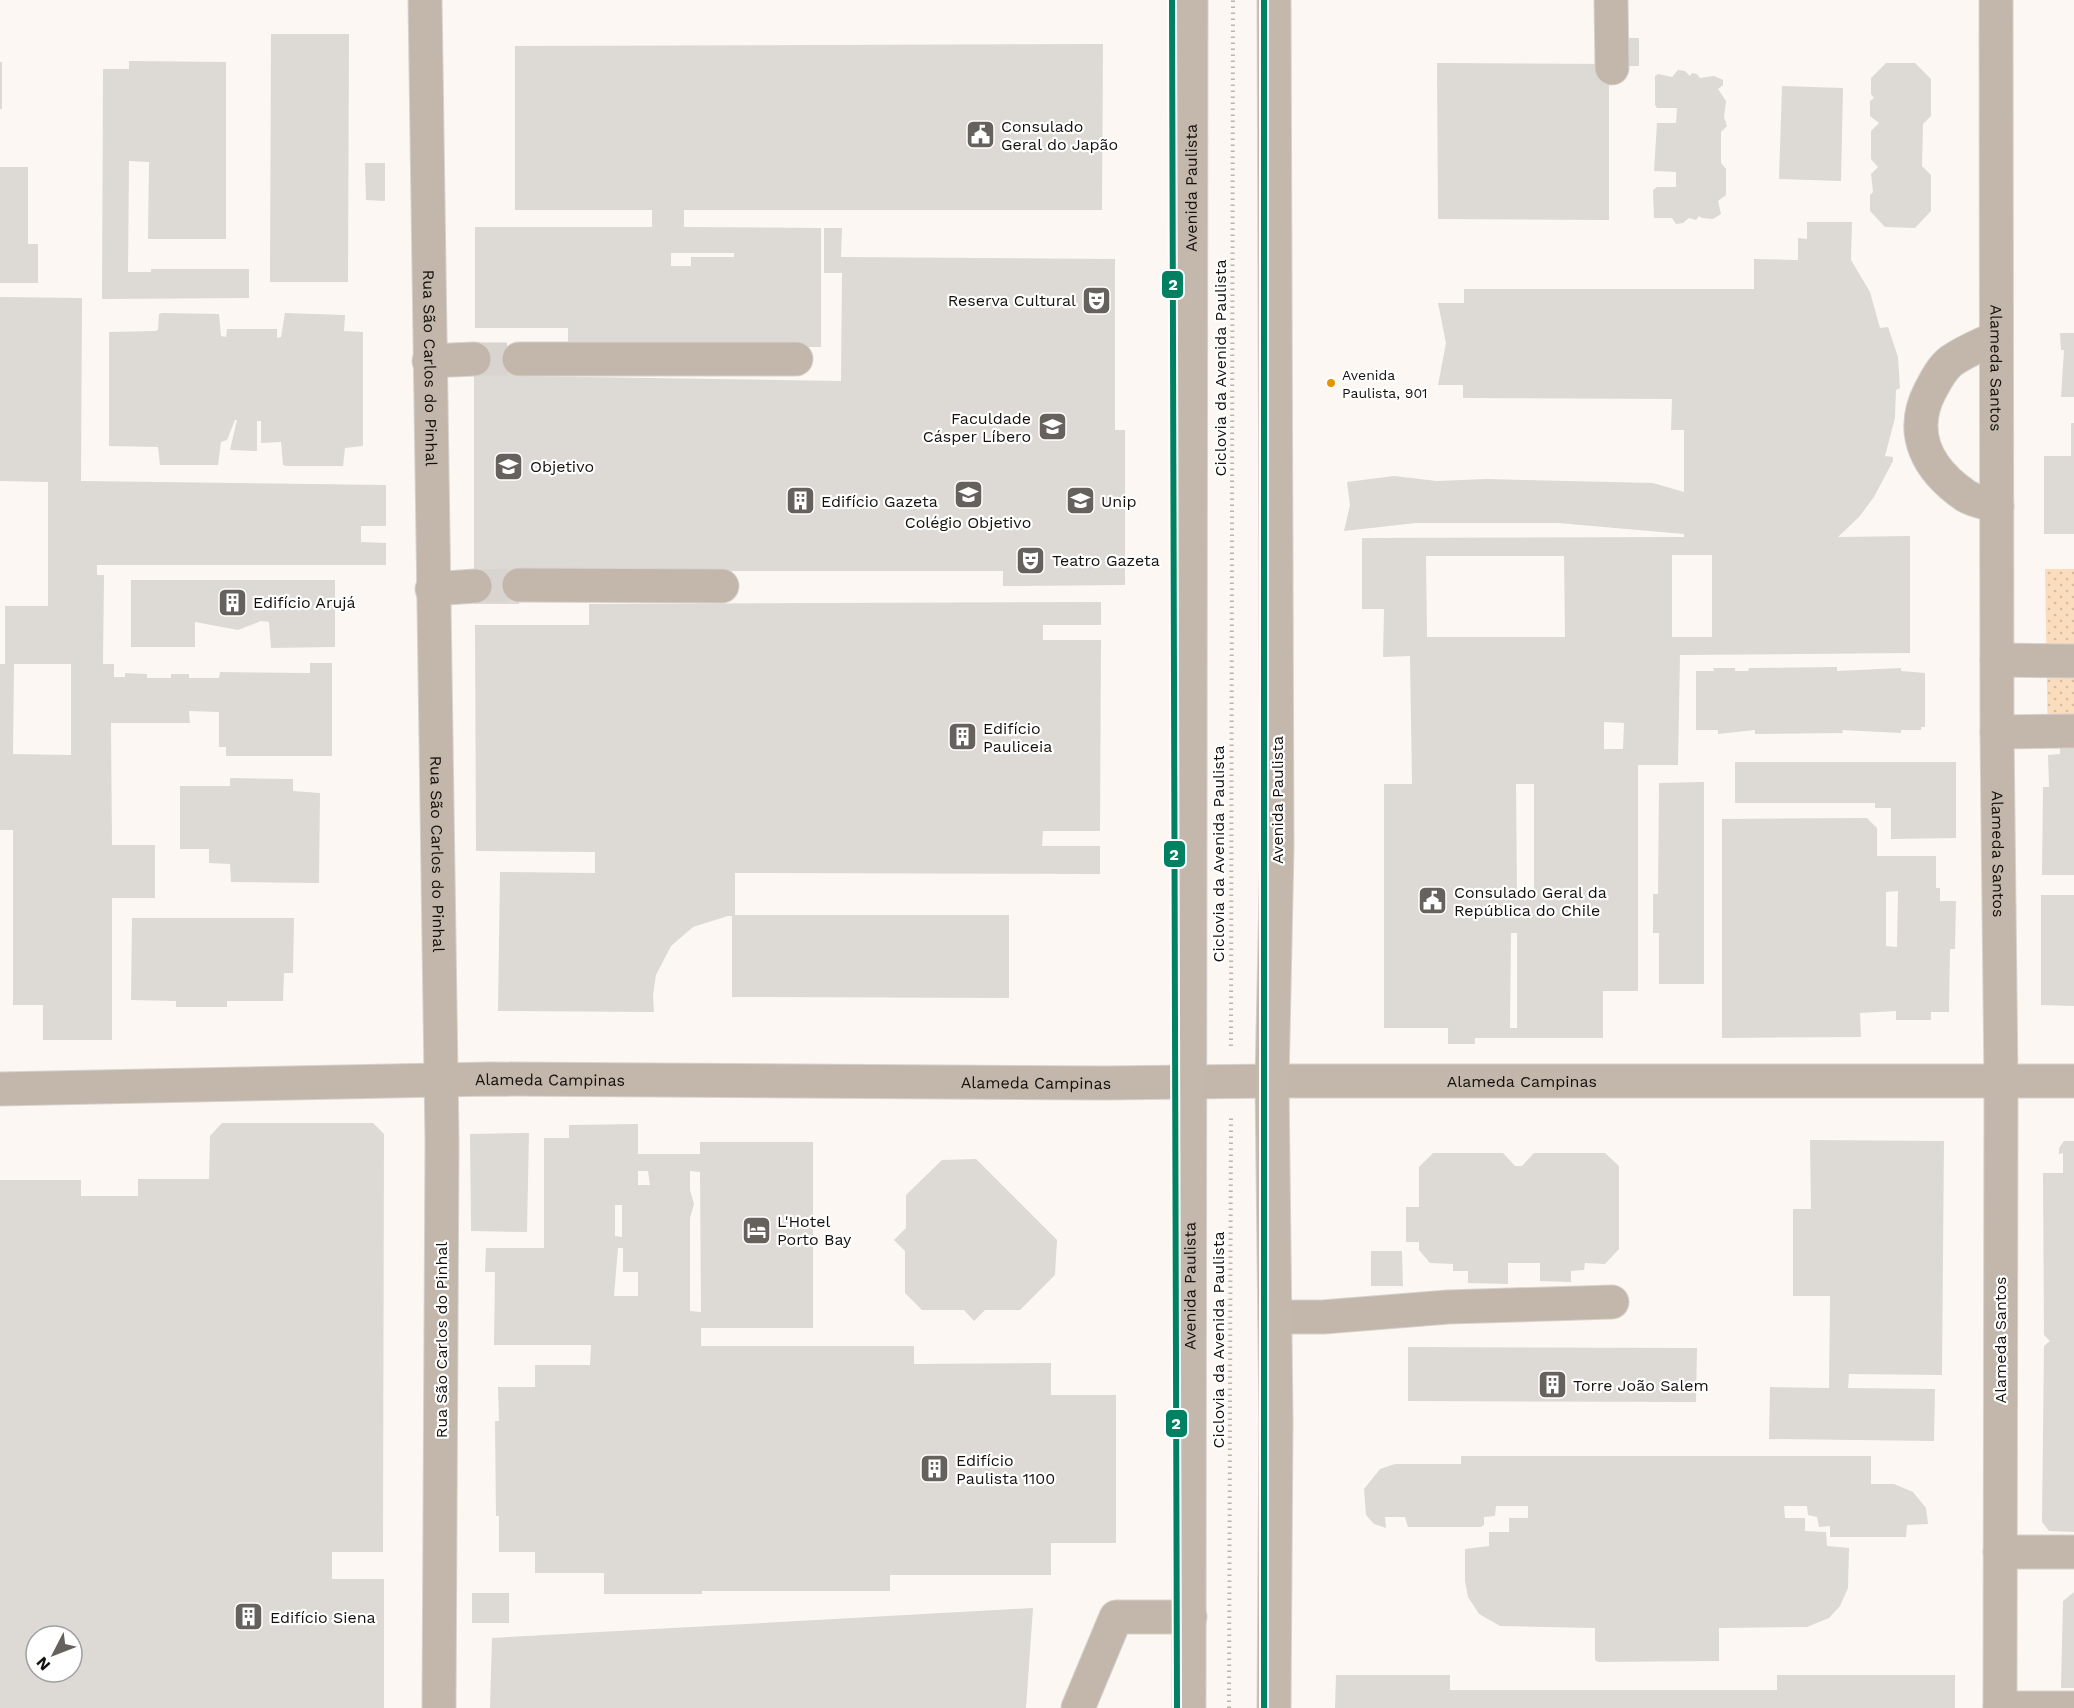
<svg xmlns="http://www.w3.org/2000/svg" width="2074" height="1708" viewBox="0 0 2074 1708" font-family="'Work Sans',sans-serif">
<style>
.garden{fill:url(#garden-dots)}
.building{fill:#ddd9d5;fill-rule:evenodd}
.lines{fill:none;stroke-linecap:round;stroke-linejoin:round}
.minor-tunnel{stroke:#d9d4d0;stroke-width:33;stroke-dasharray:33 16;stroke-linecap:butt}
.minor-casing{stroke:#d6d2ce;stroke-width:35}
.major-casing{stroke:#d6d2ce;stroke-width:35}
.path{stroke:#bbb4ac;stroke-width:4;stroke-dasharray:1.5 4.5;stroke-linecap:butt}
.minor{stroke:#c3b6aa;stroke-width:33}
.major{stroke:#c4b8ac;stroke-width:33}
.metro-1-casing{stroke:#fff;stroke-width:10}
.metro-1{stroke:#008162;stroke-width:6}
.bus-dot{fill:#e09701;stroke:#fff;stroke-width:2}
.labels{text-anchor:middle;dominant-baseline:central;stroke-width:4.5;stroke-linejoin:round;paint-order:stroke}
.bus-label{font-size:14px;fill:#14110e;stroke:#fff;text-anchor:start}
.poi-label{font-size:16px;fill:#14110e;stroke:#fff;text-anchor:start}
.street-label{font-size:16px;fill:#14110e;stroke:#fff}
.line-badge{stroke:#fff;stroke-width:2}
.badge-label{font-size:16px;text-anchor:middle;font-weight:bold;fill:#fff}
</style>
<defs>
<pattern id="garden-dots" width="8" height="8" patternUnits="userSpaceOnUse" patternTransform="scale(1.5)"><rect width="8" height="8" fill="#fbddbd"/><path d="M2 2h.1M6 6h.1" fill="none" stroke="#d6bda1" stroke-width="1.8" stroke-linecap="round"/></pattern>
</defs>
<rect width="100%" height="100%" fill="#fcf7f2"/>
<!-- garden -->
<path class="garden" d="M2045,569H2074V746L2048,747Z"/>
<!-- building -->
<g class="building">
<path d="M271,34H349L348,282H270Z"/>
<path d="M1616,38H1639V66H1615Z"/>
<path d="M1103,44L1102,210H684V227L821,228V347H568V328H475V227H652V210H515V46ZM671,253H734V257H691V266H671Z"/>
<path d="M129,61L226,62V239H148L149,162L129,161L128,272H151V269H249V298L102,299L103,69H129Z"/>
<rect x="0" y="62" width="2" height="47"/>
<path d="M1437,63L1609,64V220L1438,219Z"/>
<path d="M1886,63H1915L1931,79V116L1923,124L1922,166L1931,175V211L1915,228L1885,227L1870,211V195L1873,192L1871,174L1878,167L1871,159V131L1879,123L1870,116V101L1874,98L1871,94V78Z"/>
<path d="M1678,70L1685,71L1690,76L1692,73L1697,74L1700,78L1714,76L1723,80V85L1718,89L1726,101L1724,117L1727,126L1721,132V163L1726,169V195L1718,201L1721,214L1713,219L1702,218L1699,216L1696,220L1689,218L1683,223L1676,224L1672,218H1654L1653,190L1657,187H1676V172L1654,171L1657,123H1676L1677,108H1657L1655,105V76L1658,74L1672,77Z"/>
<path d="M1782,86L1843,88L1841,181L1779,179Z"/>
<path d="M365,163H385V201L366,200Z"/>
<path d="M0,167H28V244H38V283H0Z"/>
<path d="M1807,222H1852L1851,260L1870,292L1880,328L1888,327L1898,357L1900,388L1896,390L1895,418L1885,456L1893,457V461L1874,497L1859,517L1838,537L1910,536V653L1680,655L1678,765H1638V991H1603V1038H1475V1044H1448V1028H1384V784H1412L1410,656L1383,657L1384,609H1362V538L1684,537V534L1558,523H1416L1344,531L1350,505L1347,482L1394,476L1437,481L1486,479L1653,483L1684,492V430H1671L1672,399L1463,398V385H1438L1446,343L1438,303H1464V289H1754V259L1798,260V238L1807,239ZM1672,555H1712V637H1672ZM1426,556H1564L1565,637H1427ZM1604,722L1624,723L1623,749H1604ZM1516,784H1534V895H1517ZM1511,933H1517V1028H1510Z"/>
<path d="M824,228H842L841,257L1115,259V430H1125V585L1003,586V571H520L519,604H474V346H519V376L841,381L842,273H824Z"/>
<path d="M0,297L82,298L81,481L386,485V526H361V542L386,543V565H97V575H104L103,664H114V677H125V673L147,674V678H171V674H189V678H219L220,672L310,673V663H332V756H226V747H219V712L189,711L190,723H111L112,845H155V898H112V1040H43V1005H13V830H0V664H5V606H48V482L0,481ZM14,664H71V755L13,754Z"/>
<path d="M162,313L219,314L221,336L226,337L227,329H277V338L281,337L285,313L345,315L344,331L363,332V446L345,448L343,466H286L283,465L281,442L261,443V421H257V451L230,450L237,420H235L227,440L221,442L218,465H160L158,447L109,446V332L155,331L158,330L159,314Z"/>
<path d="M2060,333H2074V397H2061L2064,350H2061Z"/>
<path d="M2071,423H2074V534H2044V456H2071Z"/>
<path d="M131,580H335V647L271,648L269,622L261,621L238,630L195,622V647H131Z"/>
<path d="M1101,602V625H1043V640H1101L1100,831H1043L1042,846H1100V874L735,873V915H1009V998L732,997V916H728L693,927L671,946L656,975L653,995L654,1012L498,1011L500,872L595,873V852L476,851L475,625H589V604Z"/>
<path d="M1837,667V671L1901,668V671L1925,673V727H1921V730H1901V733L1842,730L1843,733L1755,734V730L1718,734V730H1696V671H1714L1713,668H1735V671H1748L1749,668Z"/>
<path d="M2060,746H2074V875H2042L2043,787H2049L2048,755L2060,754Z"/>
<path d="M1735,762H1956V838L1891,839V808H1875V803H1735Z"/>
<path d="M230,778L293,779V791L320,793L319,883L231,882L230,864L209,863V849H180V786H230Z"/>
<path d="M1704,782V984H1659V933H1653V894H1658L1659,783Z"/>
<path d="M1867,818L1877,828V856H1936V888H1940V901H1956L1955,949H1950L1949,1012H1931V1020H1896V1011L1860,1013L1861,1037L1722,1038V819ZM1898,891L1897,947L1886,946V892Z"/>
<path d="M2041,895H2074V1006L2041,1005Z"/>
<path d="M132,918H294L293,973H284L283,1001H227V1007H176V1001L131,1000Z"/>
<path d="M222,1123H373L384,1134L383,1552H332V1579H384V1708H0V1180H81V1196H138V1179H209L210,1136ZM36,1636H72V1672H36Z"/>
<path d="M638,1124V1154H700V1142H813V1328H701V1346H914V1364L1051,1363V1395H1116V1543H1051V1575H890V1591H702V1594H604V1573H535V1552H499V1516H496L495,1421H499L498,1387H535V1365H590L591,1345H494L495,1272H485L486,1248H544V1138H569V1125ZM638,1171H648L650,1185H638ZM690,1171L700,1172L701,1312L690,1311V1218L694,1204L690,1190ZM615,1205H622V1237L615,1236ZM618,1248H623V1272H638V1296H614Z"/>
<path d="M529,1133L527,1232L471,1231L470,1134Z"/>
<path d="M1810,1140L1944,1141L1942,1375L1849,1374L1848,1388L1935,1389L1934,1441L1769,1439L1770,1387L1829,1388L1830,1296H1793V1209H1811Z"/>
<path d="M2064,1141H2074V1532L2049,1531L2042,1522L2044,1346L2050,1341L2044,1335L2043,1173H2063V1153L2059,1154V1148Z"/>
<path d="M1433,1153H1503L1515,1166H1522L1534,1153H1605L1619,1166V1249L1605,1264L1585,1263L1584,1270L1571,1271V1282L1540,1281V1263H1508V1284L1468,1283V1271H1453V1264L1430,1263L1419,1250V1242H1406V1207H1419V1167Z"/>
<path d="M976,1159L1057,1240L1055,1275L1020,1310H985L974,1321L964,1310H922L905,1293V1251L894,1240L906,1228V1195L942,1160Z"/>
<path d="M1371,1251H1402L1403,1286H1371Z"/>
<path d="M1408,1347L1697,1348L1696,1402L1408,1401Z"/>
<path d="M1461,1456H1871V1484H1894L1913,1492L1926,1508L1928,1524L1907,1525L1906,1537H1830V1526L1819,1527L1817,1517L1808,1515L1807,1506H1784L1785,1518H1805V1531L1826,1532L1827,1546L1849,1548L1848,1588L1840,1606L1829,1618L1807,1627L1719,1628V1661H1717L1598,1662L1595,1660V1628L1500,1626L1479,1614L1468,1597L1465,1581V1549L1489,1546V1532H1509V1518H1528V1506H1496L1495,1516L1484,1517V1525L1481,1527H1408L1405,1517H1385L1386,1528L1374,1524L1366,1515L1364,1489L1380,1469L1395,1464H1461Z"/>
<path d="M2074,1592V1688H2061L2063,1601Z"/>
<rect x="472" y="1593" width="37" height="30"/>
<path d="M1033,1608L1026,1708H490L492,1638Z"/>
<path d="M1336,1675H1450V1690H1777V1675H1955V1708H1335Z"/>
</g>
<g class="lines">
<!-- minor-tunnel -->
<g class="minor-tunnel">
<path d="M474,359H519"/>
<path d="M475,586L519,585"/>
</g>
<defs>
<g id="minor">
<path id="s1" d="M425,0L442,1142L439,1708"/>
<path d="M1611,0L1612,68"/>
<path id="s2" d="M1996,0L1997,732L2001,1081L2000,1708"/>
<path d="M1996,338C1981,345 1965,351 1951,361C1941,369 1936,380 1930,391C1908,434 1928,470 1966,496C1974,501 1987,503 1997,506"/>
<path d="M519,359H796"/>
<path d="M429,361L474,359"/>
<path d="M519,585L722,586"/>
<path d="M432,589L475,586"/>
<path d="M1997,660L2074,661"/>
<path d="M1997,732L2074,731"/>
<path id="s3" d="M0,1089L490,1079L1105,1083L1272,1081H2074"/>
<path d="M1275,1317H1323L1448,1307L1612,1302"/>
<path d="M2000,1552H2074"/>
<path d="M1078,1708L1116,1617H1190"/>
<path d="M2000,1708H2074"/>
</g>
<g id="major">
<path id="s4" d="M1189,1708L1191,0"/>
<path d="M1274,1708L1276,1422L1272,1081L1277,848L1274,0"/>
</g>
</defs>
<!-- minor casing -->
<use href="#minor" class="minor-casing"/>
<!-- major casing -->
<use href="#major" class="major-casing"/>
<!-- path -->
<g class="path">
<path d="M1231,1046L1233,0"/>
<path d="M1229,1708L1231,1117"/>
</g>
<!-- minor -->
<use href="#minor" class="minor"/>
<!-- major -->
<use href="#major" class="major"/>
<defs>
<g id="metro-1">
<path d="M1172,0L1177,1708"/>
<path d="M1264,0V1708"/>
</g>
</defs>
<!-- metro-1 casing -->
<use href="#metro-1" class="metro-1-casing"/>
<!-- metro-1 -->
<use href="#metro-1" class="metro-1"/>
</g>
<!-- icons -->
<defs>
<symbol id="civic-square" viewBox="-11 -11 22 22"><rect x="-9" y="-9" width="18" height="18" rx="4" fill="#65625e" stroke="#fff"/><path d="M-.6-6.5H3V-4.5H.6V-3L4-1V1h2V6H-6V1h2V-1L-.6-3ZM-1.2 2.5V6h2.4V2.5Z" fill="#fff"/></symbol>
<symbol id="theatre-square" viewBox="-11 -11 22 22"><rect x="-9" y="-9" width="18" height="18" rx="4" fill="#65625e" stroke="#fff"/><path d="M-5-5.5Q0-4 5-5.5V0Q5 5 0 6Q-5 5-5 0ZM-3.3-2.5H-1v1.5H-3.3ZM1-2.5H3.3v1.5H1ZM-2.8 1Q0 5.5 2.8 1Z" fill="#fff"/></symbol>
<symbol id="university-square" viewBox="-11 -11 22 22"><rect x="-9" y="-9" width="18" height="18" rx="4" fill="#65625e" stroke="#fff"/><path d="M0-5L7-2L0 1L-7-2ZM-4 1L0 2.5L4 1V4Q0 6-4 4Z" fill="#fff"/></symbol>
<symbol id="school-square" viewBox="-11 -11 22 22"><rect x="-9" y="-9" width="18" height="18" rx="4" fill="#65625e" stroke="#fff"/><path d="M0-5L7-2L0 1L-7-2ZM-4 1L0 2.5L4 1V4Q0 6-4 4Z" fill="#fff"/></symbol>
<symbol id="building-square" viewBox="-11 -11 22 22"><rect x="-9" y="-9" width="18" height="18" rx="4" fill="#65625e" stroke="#fff"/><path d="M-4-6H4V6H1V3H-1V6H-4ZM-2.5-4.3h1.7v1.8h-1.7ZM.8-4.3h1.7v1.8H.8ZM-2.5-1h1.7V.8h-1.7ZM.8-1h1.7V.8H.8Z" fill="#fff"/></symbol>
<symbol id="hotel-square" viewBox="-11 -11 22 22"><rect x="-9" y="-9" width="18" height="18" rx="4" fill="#65625e" stroke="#fff"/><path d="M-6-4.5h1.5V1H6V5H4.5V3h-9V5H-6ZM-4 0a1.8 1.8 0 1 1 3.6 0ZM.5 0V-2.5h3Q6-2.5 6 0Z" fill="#fff"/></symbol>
</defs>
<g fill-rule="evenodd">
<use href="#civic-square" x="964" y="118" width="33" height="33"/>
<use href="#theatre-square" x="1080" y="284" width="33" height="33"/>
<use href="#university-square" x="1036" y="410" width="33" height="33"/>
<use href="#school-square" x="492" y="450" width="33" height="33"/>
<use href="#school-square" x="952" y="478" width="33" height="33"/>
<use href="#building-square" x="784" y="484" width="33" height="33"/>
<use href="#university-square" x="1064" y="484" width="33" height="33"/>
<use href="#theatre-square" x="1014" y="544" width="33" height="33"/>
<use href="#building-square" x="216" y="586" width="33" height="33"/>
<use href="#building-square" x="946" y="720" width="33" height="33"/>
<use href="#civic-square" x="1416" y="884" width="33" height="33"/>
<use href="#hotel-square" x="740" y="1214" width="33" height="33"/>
<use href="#building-square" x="1536" y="1368" width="33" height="33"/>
<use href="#building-square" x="918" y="1452" width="33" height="33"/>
<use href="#building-square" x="232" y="1600" width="33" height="33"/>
</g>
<!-- markers -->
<circle class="bus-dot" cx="1331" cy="383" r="5"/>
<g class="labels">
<!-- bus labels -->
<g class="bus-label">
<text x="1342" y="375">Avenida<tspan x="1342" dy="18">Paulista, 901</tspan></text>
</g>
<!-- poi labels -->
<g class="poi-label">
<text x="1001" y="126">Consulado<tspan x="1001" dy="18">Geral do Japão</tspan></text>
<text x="1076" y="300" text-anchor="end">Reserva Cultural</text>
<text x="1031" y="418" text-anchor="end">Faculdade<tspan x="1031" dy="18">Cásper Líbero</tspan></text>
<text x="530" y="466">Objetivo</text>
<text x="821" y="501">Edifício Gazeta</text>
<text x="1101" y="501">Unip</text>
<text x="968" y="522" text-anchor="middle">Colégio Objetivo</text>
<text x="1052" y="560">Teatro Gazeta</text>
<text x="253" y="602">Edifício Arujá</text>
<text x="983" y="728">Edifício<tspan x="983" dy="18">Pauliceia</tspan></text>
<text x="1454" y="892">Consulado Geral da<tspan x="1454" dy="18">República do Chile</tspan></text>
<text x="777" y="1221">L'Hotel<tspan x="777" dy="18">Porto Bay</tspan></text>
<text x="1573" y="1385">Torre João Salem</text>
<text x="956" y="1460">Edifício<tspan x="956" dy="18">Paulista 1100</tspan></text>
<text x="270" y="1617">Edifício Siena</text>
</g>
<!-- street labels -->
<g class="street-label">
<text stroke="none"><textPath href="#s4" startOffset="1520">Avenida Paulista</textPath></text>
<text stroke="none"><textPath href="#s1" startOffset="368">Rua São Carlos do Pinhal</textPath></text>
<text transform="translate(1220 368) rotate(-90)">Ciclovia da Avenida Paulista</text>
<text stroke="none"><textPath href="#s2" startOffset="368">Alameda Santos</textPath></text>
<text transform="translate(1277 800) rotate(-90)">Avenida Paulista</text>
<text stroke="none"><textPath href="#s1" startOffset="854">Rua São Carlos do Pinhal</textPath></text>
<text transform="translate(1218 854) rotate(-90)">Ciclovia da Avenida Paulista</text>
<text stroke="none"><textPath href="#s2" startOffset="854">Alameda Santos</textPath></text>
<text stroke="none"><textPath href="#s3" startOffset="550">Alameda Campinas</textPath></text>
<text stroke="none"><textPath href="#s3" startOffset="1522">Alameda Campinas</textPath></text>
<text stroke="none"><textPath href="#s3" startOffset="1036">Alameda Campinas</textPath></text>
<text stroke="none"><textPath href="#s4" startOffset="422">Avenida Paulista</textPath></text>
<text transform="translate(441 1340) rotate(-90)">Rua São Carlos do Pinhal</text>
<text transform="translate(1218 1340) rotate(-90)">Ciclovia da Avenida Paulista</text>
<text transform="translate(2000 1340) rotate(-90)">Alameda Santos</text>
</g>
</g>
<g class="line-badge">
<rect x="1161" y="270" width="23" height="29" rx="6" fill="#008162"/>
<rect x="1163" y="840" width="23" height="28" rx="6" fill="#008162"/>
<rect x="1165" y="1409" width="23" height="29" rx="6" fill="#008162"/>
</g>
<g class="badge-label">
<text x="1173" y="290">2</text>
<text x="1174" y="860">2</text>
<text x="1176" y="1429">2</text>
</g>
<!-- north arrow -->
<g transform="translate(54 1654) rotate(228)"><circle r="28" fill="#ffffff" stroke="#a1a09f" stroke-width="1.5"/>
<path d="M0-4.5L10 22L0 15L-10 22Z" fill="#65625e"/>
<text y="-9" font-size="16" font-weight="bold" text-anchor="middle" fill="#14110e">N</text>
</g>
</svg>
